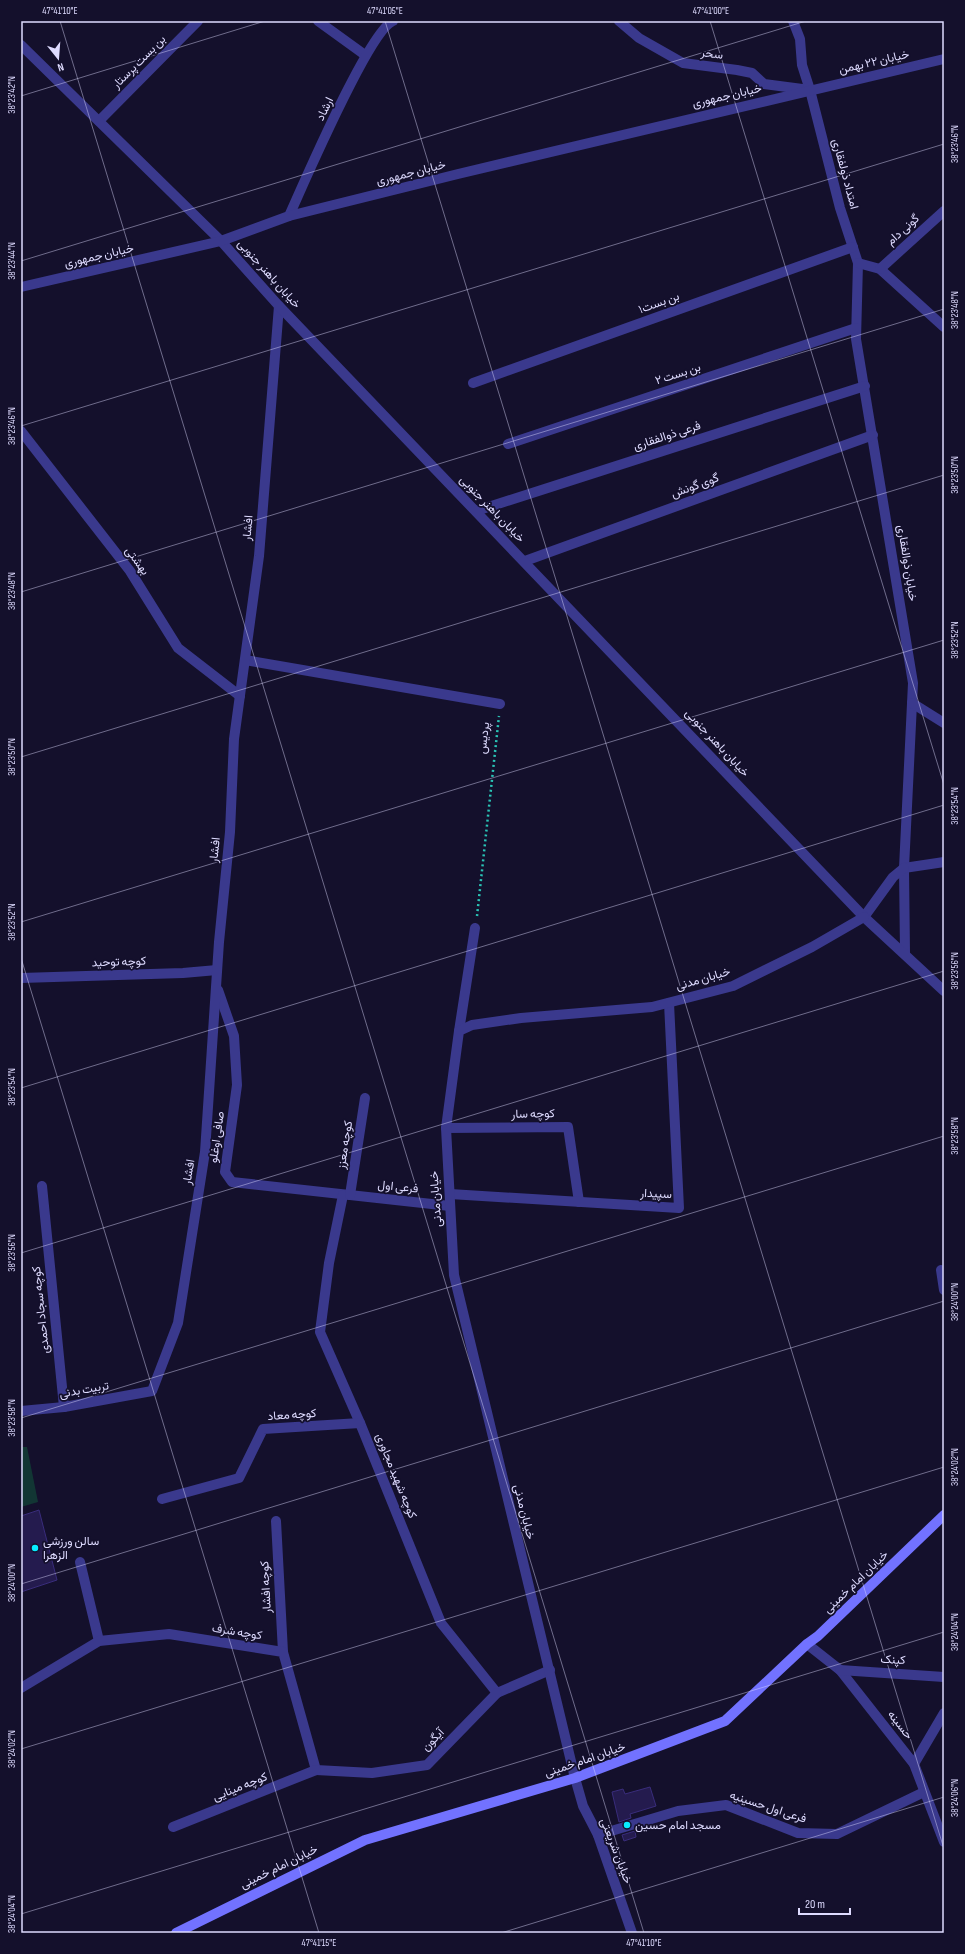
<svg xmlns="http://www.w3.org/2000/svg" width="965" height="1954" viewBox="0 0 965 1954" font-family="'Sofia Sans Condensed',Vazirmatn,sans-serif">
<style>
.green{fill:#123634}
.building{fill:#241b4e;stroke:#392c7b}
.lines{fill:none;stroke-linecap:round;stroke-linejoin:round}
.path{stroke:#2ac4b6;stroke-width:2.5;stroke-dasharray:2 3;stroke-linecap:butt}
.service{stroke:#3a398d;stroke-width:10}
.minor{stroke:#3a398d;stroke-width:10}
.tertiary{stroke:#3a398d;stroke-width:10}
.secondary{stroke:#7272ff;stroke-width:10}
.ticks{fill:none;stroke:#dedbff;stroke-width:1;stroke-opacity:0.45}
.poi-dot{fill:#07edff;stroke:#14102c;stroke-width:1.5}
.labels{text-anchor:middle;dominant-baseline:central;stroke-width:3.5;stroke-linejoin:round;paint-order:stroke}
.street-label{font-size:12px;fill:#dedbff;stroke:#14102c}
.poi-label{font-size:12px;fill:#dedbff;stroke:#14102c;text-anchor:start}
.neatline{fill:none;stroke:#dedbff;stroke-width:1.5}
.ticks-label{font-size:10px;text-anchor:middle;fill:#dedbff}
</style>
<rect width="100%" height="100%" fill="#14102c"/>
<!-- green -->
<path class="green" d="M21,1447H27L38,1502L21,1507Z"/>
<!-- building -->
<g class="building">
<path d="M39,1510L57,1580L21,1592V1516Z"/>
<path d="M650,1787L656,1806L630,1814L631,1818L619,1822L612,1792L623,1789L625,1794Z"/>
<path d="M635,1831L636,1837L624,1841L622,1835Z"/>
</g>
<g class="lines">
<!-- path -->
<path class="path" d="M477,916L499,716"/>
<!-- service -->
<path class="service" d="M245,660L500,704"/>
<!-- minor -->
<g class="minor">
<path d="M318,21L365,55"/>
<path d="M619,21L639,38L683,63L737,70L752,73L764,84L810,90L840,208L858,263L856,339L913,683L904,868L905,953"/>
<path d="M99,121L198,21"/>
<path d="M289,216C303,185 369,31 393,21"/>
<path d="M858,263L880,269L944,327"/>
<path d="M880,269L944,211"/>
<path d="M473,383L853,247"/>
<path d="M21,431L130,571L178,648L240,696"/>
<path d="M508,444L856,328"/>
<path d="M476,511L865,386"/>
<path d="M525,561L873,435"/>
<path d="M912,703L944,723"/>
<path d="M904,868L944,862"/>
<path d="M864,917L893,877L904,868"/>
<path d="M21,978L183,973L217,970"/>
<path d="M218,990L234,1036L237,1085L225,1172L232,1182L450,1206"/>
<path d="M459,1031L475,928"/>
<path d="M446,1128L568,1127L579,1202"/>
<path d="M42,1186L64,1407"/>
<path d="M450,1194L679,1208L669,1003"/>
<path d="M343,1195L329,1263L320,1332L360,1423L441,1623L497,1693L550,1670"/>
<path d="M350,1195L365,1098"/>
<path d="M941,1270L944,1290"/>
<path d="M21,1411L64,1407L152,1391L178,1323L205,1152L219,942L230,832L234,739L259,556L279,306"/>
<path d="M162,1499L239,1478L263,1429L360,1423"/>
<path d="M276,1521L283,1652"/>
<path d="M80,1562L99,1641"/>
<path d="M807,1644L840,1670L914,1764L944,1842"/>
<path d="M840,1670L944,1677"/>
<path d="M21,1688L99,1641L169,1634L283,1652L316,1770L372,1773L427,1765L497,1693"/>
<path d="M914,1764L944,1713"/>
<path d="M173,1827L316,1770"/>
<path d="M598,1835L678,1811L726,1805L798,1833L837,1834L924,1792"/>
</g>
<!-- tertiary -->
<g class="tertiary">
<path d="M793,21L800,39L802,65L810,90"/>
<path d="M21,45L221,241L279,306L864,917L944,991"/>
<path d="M21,287L221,241L289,216L458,174L944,59"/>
<path d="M632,1933L598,1835L583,1806L575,1778L454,1275L446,1128L459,1031L472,1025L521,1018L652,1007L733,986L812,947L864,917"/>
</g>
<!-- secondary -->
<path class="secondary" d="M176,1933L365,1840L575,1778L725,1721L807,1644L818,1636L944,1515"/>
</g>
<!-- ticks -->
<path class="ticks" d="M60,21L644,1933M385,21L944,1849M710,21L944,785M21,96L265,21M21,261L806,21M21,426L944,144M21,592L944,309M21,757L944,475M21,922L944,640M21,958L319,1933M21,1088L944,805M21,1253L944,971M21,1418L944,1136M21,1584L944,1301M21,1749L944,1467M21,1914L944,1632M501,1933L944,1797"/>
<!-- markers -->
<g class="poi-dot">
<circle cx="35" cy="1548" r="4"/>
<circle cx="627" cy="1825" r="4"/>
</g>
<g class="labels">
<!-- street labels -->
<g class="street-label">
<text transform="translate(712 54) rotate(7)">سحر</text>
<text transform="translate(139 62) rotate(-45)">بن بست پرستار</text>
<text transform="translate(874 62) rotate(-13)">خیابان ۲۲ بهمن</text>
<text transform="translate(727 96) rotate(-13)">خیابان جمهوری</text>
<text transform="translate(325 109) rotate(-64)">ارشاد</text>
<text transform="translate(411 173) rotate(-14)">خیابان جمهوری</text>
<text transform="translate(845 174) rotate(75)">امتداد ذولفقاری</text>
<text transform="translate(903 230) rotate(-42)">گونی دام</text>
<text transform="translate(99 256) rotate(-13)">خیابان جمهوری</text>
<text transform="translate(269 274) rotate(48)">خیابان باهنر جنوبی</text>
<text transform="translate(659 303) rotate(-20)">بن بست۱</text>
<text transform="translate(678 374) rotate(-18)">بن بست ۲</text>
<text transform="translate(667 436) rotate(-18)">فرعی ذوالفقاری</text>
<text transform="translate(695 486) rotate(-20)">گوی گونش</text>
<text transform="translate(492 509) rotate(46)">خیابان باهنر جنوبی</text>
<text transform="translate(248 528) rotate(-85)">افشار</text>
<text transform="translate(137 561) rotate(54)">بهشتی</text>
<text transform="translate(907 563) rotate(81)">خیابان ذوالفقاری</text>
<text transform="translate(484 738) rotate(-84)">پردیس</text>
<text transform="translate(717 743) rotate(47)">خیابان باهنر جنوبی</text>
<text transform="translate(215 850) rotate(-84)">افشار</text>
<text transform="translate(119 962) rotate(-2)">کوچه توحید</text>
<text transform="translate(703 979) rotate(-16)">خیابان مدنی</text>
<text transform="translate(533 1114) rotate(-1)">کوچه سار</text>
<text transform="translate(217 1137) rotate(-82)">صافی اوغلو</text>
<text transform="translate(345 1145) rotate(-81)">کوچه معزز</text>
<text transform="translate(189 1172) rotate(-81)">افشار</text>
<text transform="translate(398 1187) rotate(6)">فرعی اول</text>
<text transform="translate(656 1194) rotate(3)">سپیدار</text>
<text transform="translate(436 1199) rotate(-94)">خیابان مدنی</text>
<text transform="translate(41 1310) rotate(-96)">کوچه سجاد احمدی</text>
<text transform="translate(84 1390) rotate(-10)">تربیت بدنی</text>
<text transform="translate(292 1415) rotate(-4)">کوچه معاد</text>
<text transform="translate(396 1476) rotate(68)">کوچه شهید مجاوری</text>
<text transform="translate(524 1512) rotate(76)">خیابان مدنی</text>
<text transform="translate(856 1582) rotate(-44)">خیابان امام خمینی</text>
<text transform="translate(266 1587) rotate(-93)">کوچه افشار</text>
<text transform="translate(237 1632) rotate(9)">کوچه شرف</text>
<text transform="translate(893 1660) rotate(3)">کپنک</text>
<text transform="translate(900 1725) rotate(52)">حسینه</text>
<text transform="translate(433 1740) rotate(-46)">آیگون</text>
<text transform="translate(585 1760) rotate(-19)">خیابان امام خمینی</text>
<text transform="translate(240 1787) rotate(-22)">کوچه مینایی</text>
<text transform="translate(768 1807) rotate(18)">فرعی اول حسینیه</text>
<text transform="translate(616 1851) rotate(69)">خیابان شریعتی</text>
<text transform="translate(279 1867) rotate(-26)">خیابان امام خمینی</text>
</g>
<!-- poi labels -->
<g class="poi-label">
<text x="43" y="1541">سالن ورزشی<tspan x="43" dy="14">الزهرا</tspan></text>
<text x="635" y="1825">مسجد امام حسین</text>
</g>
</g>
<!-- border -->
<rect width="965" height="1954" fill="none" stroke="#14102c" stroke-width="44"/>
<!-- north arrow -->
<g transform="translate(58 58) rotate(163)" stroke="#14102c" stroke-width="3" paint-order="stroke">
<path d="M0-3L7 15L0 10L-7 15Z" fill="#dedbff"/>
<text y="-6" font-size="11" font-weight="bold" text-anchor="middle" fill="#dedbff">N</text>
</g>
<!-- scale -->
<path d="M799 1908v6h51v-6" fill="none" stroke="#dedbff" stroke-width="2"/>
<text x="805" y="1908" font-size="12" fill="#dedbff" stroke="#14102c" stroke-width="3" paint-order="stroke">20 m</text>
<rect x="22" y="22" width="921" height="1910" class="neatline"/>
<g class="ticks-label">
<text x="60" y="14">47°41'10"E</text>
<text x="385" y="14">47°41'05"E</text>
<text x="711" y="14">47°41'00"E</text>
<text transform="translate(11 95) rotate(-90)" y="4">38°23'42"N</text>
<text transform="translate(954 144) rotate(-90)" y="4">38°23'46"N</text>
<text transform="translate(11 261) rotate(-90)" y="4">38°23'44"N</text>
<text transform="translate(954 310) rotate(-90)" y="4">38°23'48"N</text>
<text transform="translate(11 426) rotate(-90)" y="4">38°23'46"N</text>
<text transform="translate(954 475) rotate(-90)" y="4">38°23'50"N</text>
<text transform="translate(11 591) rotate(-90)" y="4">38°23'48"N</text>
<text transform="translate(954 640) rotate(-90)" y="4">38°23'52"N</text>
<text transform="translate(11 757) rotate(-90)" y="4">38°23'50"N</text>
<text transform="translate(954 806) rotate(-90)" y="4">38°23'54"N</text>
<text transform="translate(11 922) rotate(-90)" y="4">38°23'52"N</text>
<text transform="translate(954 971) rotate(-90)" y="4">38°23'56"N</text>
<text transform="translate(11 1087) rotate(-90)" y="4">38°23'54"N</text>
<text transform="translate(954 1136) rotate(-90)" y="4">38°23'58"N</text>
<text transform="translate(11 1253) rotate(-90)" y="4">38°23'56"N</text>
<text transform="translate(954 1302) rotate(-90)" y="4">38°24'00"N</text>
<text transform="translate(11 1418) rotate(-90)" y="4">38°23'58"N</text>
<text transform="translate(954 1467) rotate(-90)" y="4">38°24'02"N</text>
<text transform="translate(11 1583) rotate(-90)" y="4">38°24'00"N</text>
<text transform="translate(954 1632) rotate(-90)" y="4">38°24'04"N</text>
<text transform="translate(11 1749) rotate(-90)" y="4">38°24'02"N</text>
<text transform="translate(954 1798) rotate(-90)" y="4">38°24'06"N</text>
<text transform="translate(11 1914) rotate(-90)" y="4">38°24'04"N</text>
<text x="319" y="1946">47°41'15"E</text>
<text x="644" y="1946">47°41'10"E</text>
</g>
</svg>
